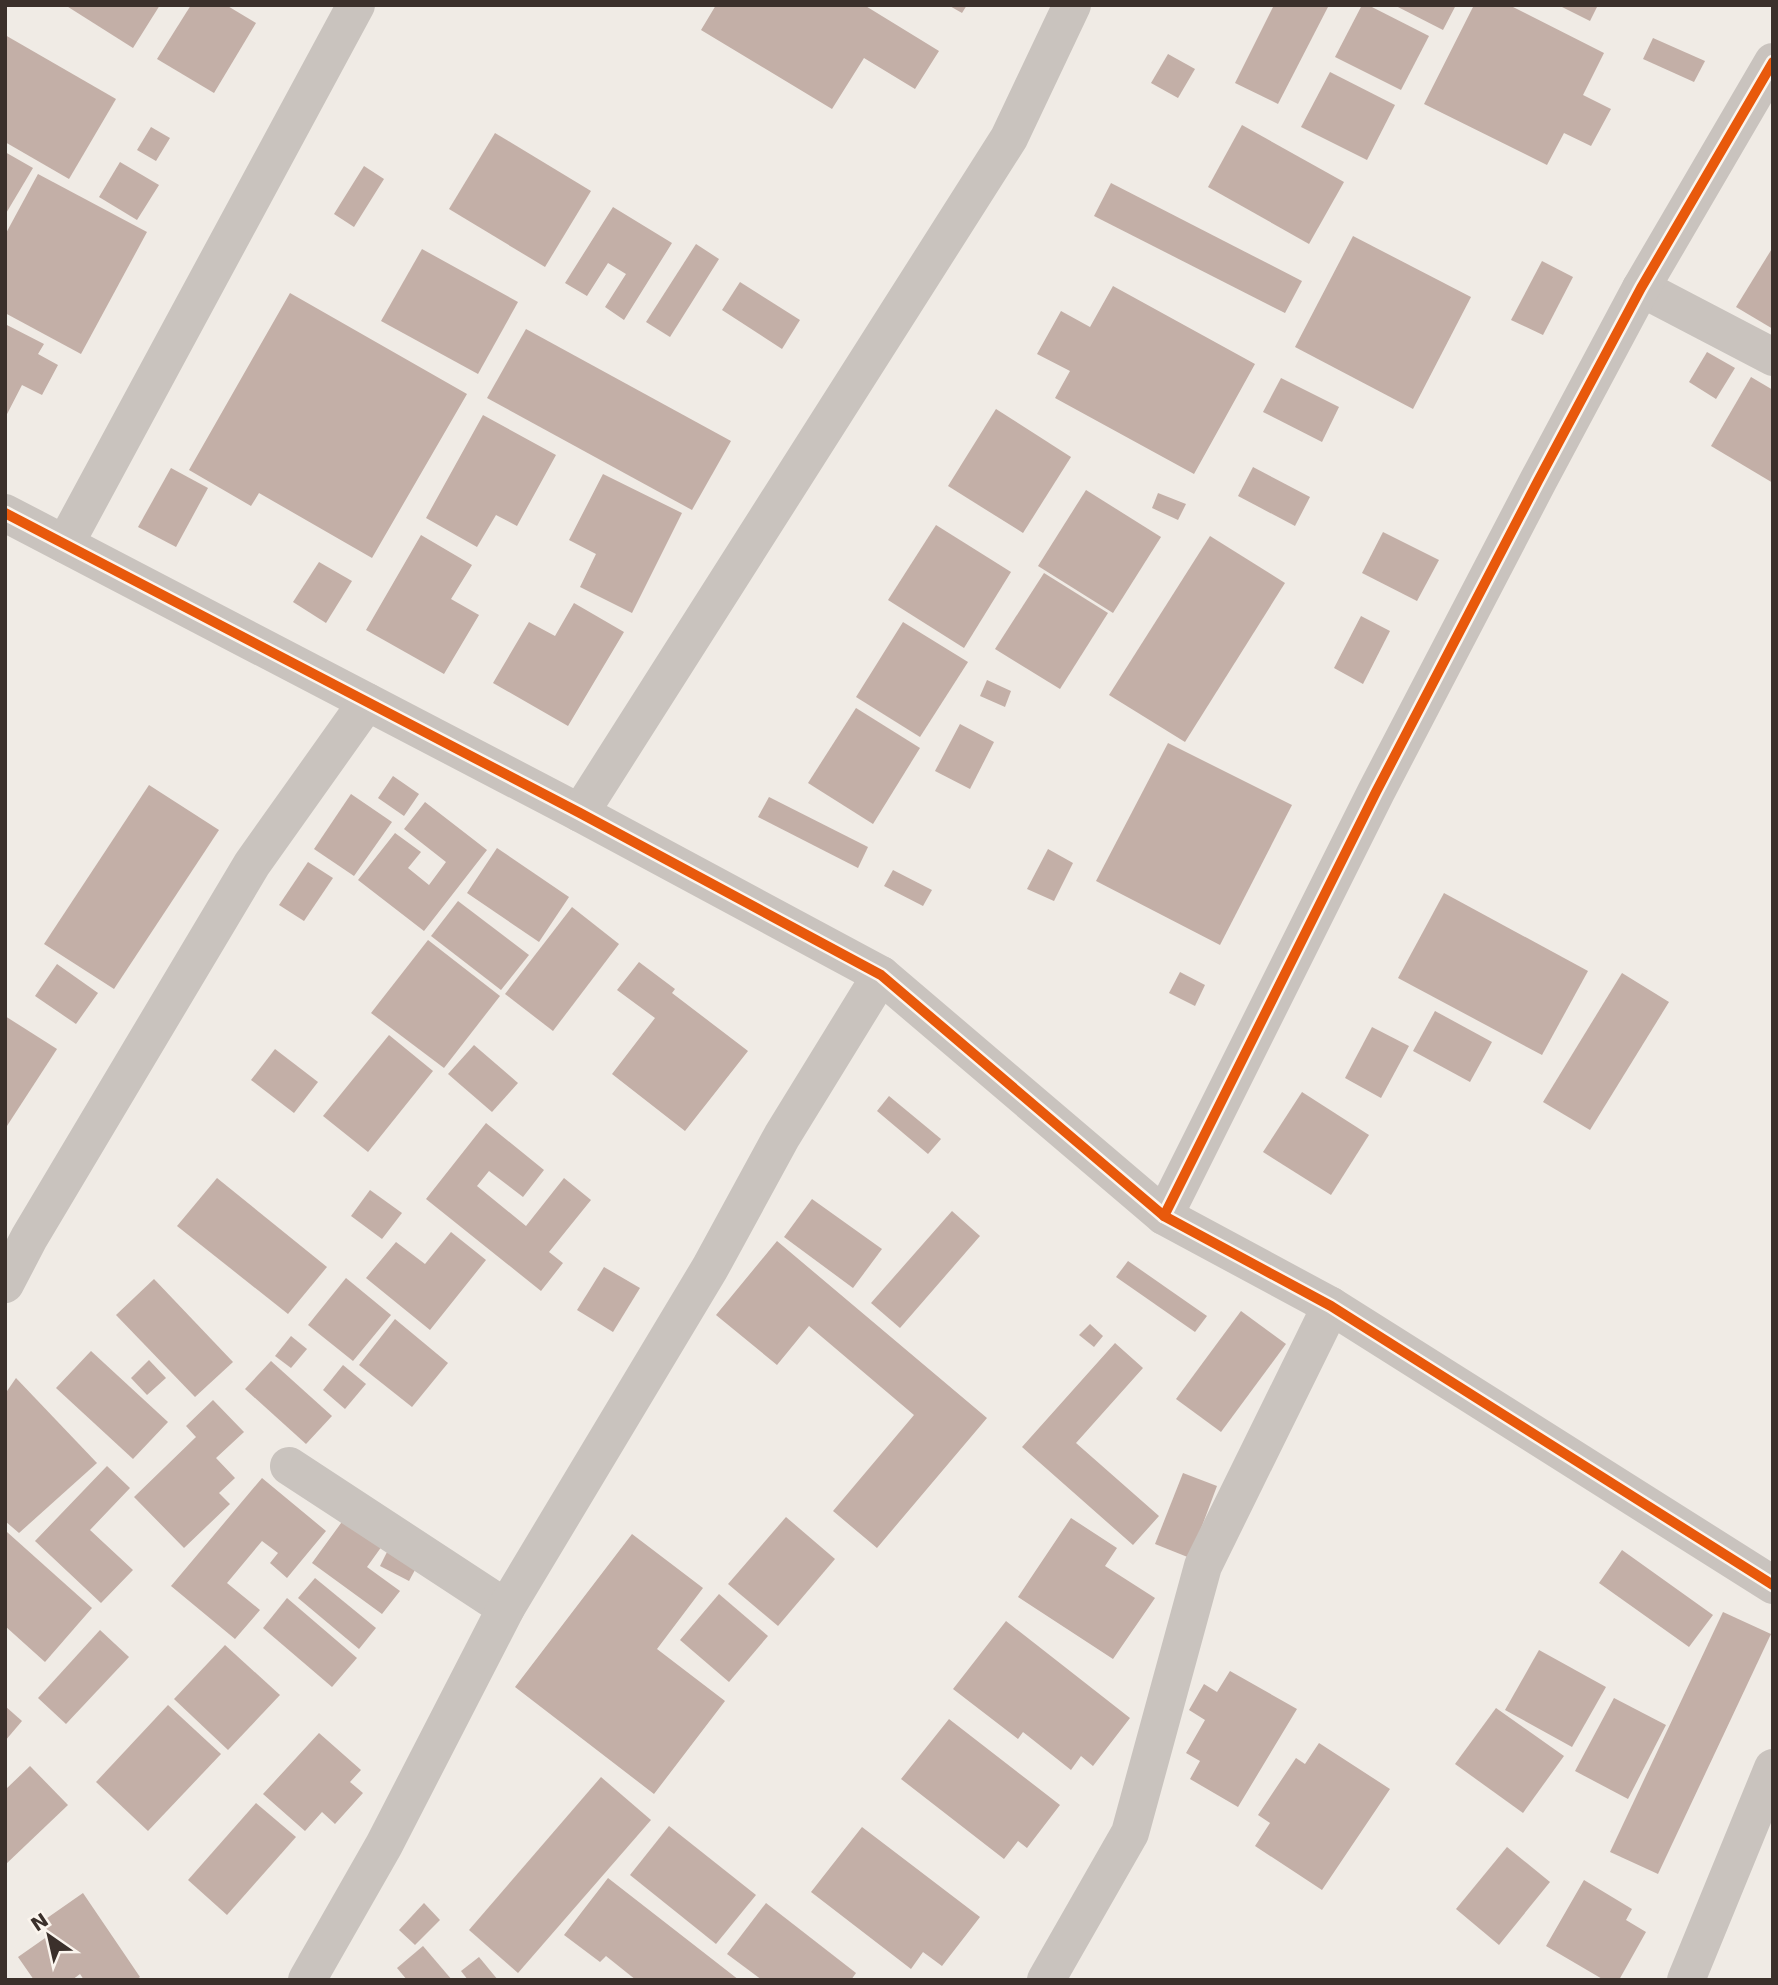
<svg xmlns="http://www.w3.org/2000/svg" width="1778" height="1985" viewBox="0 0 1778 1985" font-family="'DejaVu Sans',sans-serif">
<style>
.building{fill:#c3afa7}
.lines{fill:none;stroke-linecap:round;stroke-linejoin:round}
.street{stroke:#c9c3be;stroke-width:38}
.cycleway-casing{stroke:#fbf5ee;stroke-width:15}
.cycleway{stroke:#e8590c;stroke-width:10}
</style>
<rect width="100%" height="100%" fill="#f0ebe5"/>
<!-- building -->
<g class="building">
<path d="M65,5H160L133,48Z"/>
<path d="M191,5H226L256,23L214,93L157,59Z"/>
<path d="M716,5H864L939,51L915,89L864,58L832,109L701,30Z"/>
<path d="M948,5H967L962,13Z"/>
<path d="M1274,5H1329L1278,104L1235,83Z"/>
<path d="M1362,5H1368L1429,36L1401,90L1335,57Z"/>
<path d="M1394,5H1456L1443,30Z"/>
<path d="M1474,5H1509L1604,53L1583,95L1611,109L1591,146L1564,133L1547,165L1424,104Z"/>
<path d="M1558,5H1598L1590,21Z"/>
<path d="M5,35L116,99L69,179L5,142Z"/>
<path d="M1653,38L1705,61L1694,82L1643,59Z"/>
<path d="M1168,54L1195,69L1178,98L1151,83Z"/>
<path d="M1330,72L1395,105L1367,160L1301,127Z"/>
<path d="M1242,125L1344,182L1309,244L1208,187Z"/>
<path d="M151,127L170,138L156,161L137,150Z"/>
<path d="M495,133L591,191L545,267L449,209Z"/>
<path d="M5,152L33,168L5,215Z"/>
<path d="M120,162L159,185L137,220L99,197Z"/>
<path d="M364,166L384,179L354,227L334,214Z"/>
<path d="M38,174L147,232L81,354L5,313V235Z"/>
<path d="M1111,183L1302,281L1285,313L1094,216Z"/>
<path d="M613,207L672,243L624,320L605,307L626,274L608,263L587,296L565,283Z"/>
<path d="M1353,236L1471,297L1413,409L1295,347Z"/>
<path d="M696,244L719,259L670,337L646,322Z"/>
<path d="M1773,247V329L1736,307Z"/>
<path d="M422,249L518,302L478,374L381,321Z"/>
<path d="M1542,261L1573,277L1543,335L1511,320Z"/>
<path d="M740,282L800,320L782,349L722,310Z"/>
<path d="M1113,286L1255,364L1194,474L1055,398L1070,371L1037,354L1061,311L1090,327Z"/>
<path d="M290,293L467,394L372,558L259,493L251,506L189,470Z"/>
<path d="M5,324L44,344L38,354L58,365L42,395L22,385L5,418Z"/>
<path d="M526,329L731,441L692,510L487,398Z"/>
<path d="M1707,352L1735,368L1716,399L1689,382Z"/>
<path d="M1751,377L1773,390V483L1711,446Z"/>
<path d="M1281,378L1339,407L1322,442L1263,412Z"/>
<path d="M996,409L1071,457L1023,533L948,486Z"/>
<path d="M483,415L556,455L517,526L496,515L477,547L426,518Z"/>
<path d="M1253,467L1310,497L1295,526L1238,496Z"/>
<path d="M171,468L208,488L176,547L138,527Z"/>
<path d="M603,474L682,513L632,613L580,587L596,554L569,540Z"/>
<path d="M1086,490L1161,537L1113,613L1038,566Z"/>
<path d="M1158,493L1186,504L1178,520L1152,508Z"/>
<path d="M936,525L1011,572L964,648L888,600Z"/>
<path d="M1383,532L1439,560L1417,601L1362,573Z"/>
<path d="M421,535L472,565L451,599L479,615L444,674L366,630Z"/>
<path d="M1210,536L1285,583L1185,742L1109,695Z"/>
<path d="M319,562L352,581L326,623L293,602Z"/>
<path d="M1044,573L1108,613L1060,689L995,649Z"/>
<path d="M574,603L624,632L568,726L493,683L529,622L555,636Z"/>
<path d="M1361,616L1390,631L1363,684L1334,668Z"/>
<path d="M903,622L968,662L920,737L856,697Z"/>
<path d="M987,680L1011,691L1005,707L980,696Z"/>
<path d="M856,708L920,748L873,824L808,783Z"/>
<path d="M960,724L994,742L970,789L935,771Z"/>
<path d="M1168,743L1292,805L1220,945L1096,881Z"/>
<path d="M393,776L419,794L404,816L378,798Z"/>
<path d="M149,785L219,830L114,989L44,944Z"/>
<path d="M351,794L392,822L354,876L314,849Z"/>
<path d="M769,797L868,847L858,868L758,817Z"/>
<path d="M425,802L487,850L424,931L358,880L395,833L421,852L408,868L429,885L446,862L404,829Z"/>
<path d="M497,848L569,897L539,942L467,893Z"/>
<path d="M1048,849L1073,863L1054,901L1027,889Z"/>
<path d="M308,862L333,878L304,921L279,905Z"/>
<path d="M893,870L932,890L923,906L884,886Z"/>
<path d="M1444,893L1588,971L1542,1055L1398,978Z"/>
<path d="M458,901L529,955L501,990L431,936Z"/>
<path d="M572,907L619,944L553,1031L505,994Z"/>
<path d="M428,940L500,996L444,1068L371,1013Z"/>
<path d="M639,962L675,989L672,993L748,1051L685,1131L612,1074L655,1018L617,990Z"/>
<path d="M57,964L98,993L76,1024L35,996Z"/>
<path d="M1180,972L1205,985L1195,1006L1169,993Z"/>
<path d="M1622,973L1669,1002L1590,1130L1543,1102Z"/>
<path d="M1435,1011L1492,1042L1470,1082L1413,1051Z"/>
<path d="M5,1016L57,1049L5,1129Z"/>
<path d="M1372,1027L1409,1046L1381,1098L1345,1078Z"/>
<path d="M389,1035L433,1071L368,1152L323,1116Z"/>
<path d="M474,1045L518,1083L492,1112L448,1074Z"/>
<path d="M275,1049L318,1082L294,1113L251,1080Z"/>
<path d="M1302,1092L1369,1135L1331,1195L1263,1152Z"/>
<path d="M889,1096L941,1139L928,1154L877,1111Z"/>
<path d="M486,1123L544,1170L523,1197L489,1171L477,1186L526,1226L564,1178L591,1200L549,1252L563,1263L541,1291L426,1199Z"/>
<path d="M217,1178L327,1267L288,1314L177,1226Z"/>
<path d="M370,1190L402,1213L382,1239L351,1216Z"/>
<path d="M812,1199L882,1249L853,1288L784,1237Z"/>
<path d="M952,1211L980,1236L900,1328L871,1303Z"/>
<path d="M451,1232L486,1260L430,1330L366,1278L396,1242L425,1264Z"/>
<path d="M777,1241L987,1418L877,1548L833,1511L914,1415L809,1326L777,1365L716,1315Z"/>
<path d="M1128,1261L1207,1316L1195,1332L1116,1277Z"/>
<path d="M604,1267L640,1288L613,1332L577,1310Z"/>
<path d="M346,1278L391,1315L353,1361L308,1325Z"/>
<path d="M154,1279L233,1362L195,1397L116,1315Z"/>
<path d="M1241,1311L1286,1344L1221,1432L1176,1399Z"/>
<path d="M395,1319L448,1363L412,1407L359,1365Z"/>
<path d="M1090,1324L1103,1336L1094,1347L1079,1335Z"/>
<path d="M291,1336L307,1349L291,1368L275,1356Z"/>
<path d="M1115,1343L1143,1368L1076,1443L1159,1516L1133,1545L1022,1447Z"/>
<path d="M91,1351L168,1422L133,1459L56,1388Z"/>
<path d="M149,1360L166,1378L147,1395L131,1378Z"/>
<path d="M271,1361L332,1416L306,1444L245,1389Z"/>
<path d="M343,1365L366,1384L345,1409L323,1390Z"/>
<path d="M16,1378L97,1463L19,1533L5,1521V1394Z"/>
<path d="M213,1400L244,1432L216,1458L235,1478L219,1493L230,1504L184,1548L134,1497L196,1437L186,1426Z"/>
<path d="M107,1466L130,1488L90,1530L133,1570L101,1603L35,1541Z"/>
<path d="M1183,1473L1217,1486L1190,1558L1155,1544Z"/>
<path d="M262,1478L326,1531L287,1578L270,1563L278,1553L262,1541L227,1583L260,1610L235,1639L171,1586Z"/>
<path d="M786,1517L835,1559L778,1626L728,1584Z"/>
<path d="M1071,1518L1117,1548L1105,1566L1155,1598L1113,1659L1018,1597Z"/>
<path d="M344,1519L382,1546L367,1567L400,1591L382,1614L312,1563Z"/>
<path d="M7,1532L92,1608L45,1662L5,1626V1534Z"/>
<path d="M632,1534L703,1588L657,1649L725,1701L654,1794L515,1687Z"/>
<path d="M1622,1550L1713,1615L1689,1647L1599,1583Z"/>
<path d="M387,1552L416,1568L409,1581L380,1566Z"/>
<path d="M315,1578L376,1628L359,1649L298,1598Z"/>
<path d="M719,1594L768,1636L729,1682L680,1640Z"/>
<path d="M287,1598L357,1658L332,1687L263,1628Z"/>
<path d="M1723,1612L1771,1634L1658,1874L1610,1852Z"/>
<path d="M1006,1621L1130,1718L1093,1766L1081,1756L1071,1770L1023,1732L1018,1739L953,1689Z"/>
<path d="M100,1630L129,1657L66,1724L38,1698Z"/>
<path d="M225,1645L280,1695L228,1750L174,1699Z"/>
<path d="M1539,1650L1606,1687L1572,1747L1505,1710Z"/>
<path d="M1230,1671L1297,1709L1238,1807L1190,1779L1200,1761L1186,1753L1205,1720L1189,1710L1204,1684L1217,1692Z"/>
<path d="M1614,1698L1666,1725L1628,1799L1575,1771Z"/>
<path d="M168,1705L221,1754L148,1831L96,1782Z"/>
<path d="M5,1706L22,1721L5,1741Z"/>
<path d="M1496,1708L1564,1756L1523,1813L1455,1764Z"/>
<path d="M949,1719L1060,1805L1027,1848L1018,1841L1004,1859L901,1779Z"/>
<path d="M319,1733L361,1770L350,1782L363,1793L335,1824L322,1812L305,1831L263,1794Z"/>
<path d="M1319,1743L1390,1789L1322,1890L1255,1846L1270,1823L1258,1815L1296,1758L1305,1764Z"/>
<path d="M30,1766L68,1805L5,1865V1790Z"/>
<path d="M601,1777L651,1820L518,1973L469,1930Z"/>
<path d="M256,1803L296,1837L227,1915L188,1880Z"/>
<path d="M669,1826L756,1895L716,1944L630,1875Z"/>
<path d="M862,1827L980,1917L942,1966L923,1952L911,1969L811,1892Z"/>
<path d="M1507,1847L1550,1882L1499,1945L1456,1909Z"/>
<path d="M608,1878L739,1980H636L606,1956L600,1962L564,1935Z"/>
<path d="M1584,1880L1632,1909L1626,1920L1646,1932L1619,1980H1604L1546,1946Z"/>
<path d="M83,1893L140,1977L136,1980H84L80,1974L72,1980H34L18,1957L48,1936L40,1923Z"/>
<path d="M424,1903L440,1920L415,1945L399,1930Z"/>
<path d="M766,1903L856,1973L851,1980H762L727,1954Z"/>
<path d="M423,1946L452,1980H407L397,1968Z"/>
<path d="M479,1957L498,1980H468L461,1971Z"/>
</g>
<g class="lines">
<!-- street -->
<g class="street">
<path d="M1641,288L1773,357"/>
<path d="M5,513L580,813L881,975L1164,1216L1331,1306L1773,1585"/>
<path d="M65,544L356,5"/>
<path d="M580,813L1009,138L1072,5"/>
<path d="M1164,1216L1376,792L1538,481L1641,288L1773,62"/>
<path d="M5,1284L29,1238L252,864L367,702"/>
<path d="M289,1466L506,1608"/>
<path d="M307,1980L384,1845L506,1608L710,1268L782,1136L881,975"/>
<path d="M1046,1980L1130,1833L1203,1566L1331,1306"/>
<path d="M1686,1980L1773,1768"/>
</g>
<defs>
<g id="cycleway">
<path d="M5,513L580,813L881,975L1164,1216L1331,1306L1773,1585"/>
<path d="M1164,1216L1376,792L1538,481L1641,288L1773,62"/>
</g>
</defs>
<!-- cycleway casing -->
<use href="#cycleway" class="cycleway-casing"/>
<!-- cycleway -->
<use href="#cycleway" class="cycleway"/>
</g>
<!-- border -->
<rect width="1778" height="1985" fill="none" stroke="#3b302b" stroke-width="14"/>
<!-- north arrow -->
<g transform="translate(49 1936) rotate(326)" stroke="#fbf5ee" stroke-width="5" paint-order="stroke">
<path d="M0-5L12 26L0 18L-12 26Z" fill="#3b302b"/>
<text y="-10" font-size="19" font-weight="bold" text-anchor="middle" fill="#3b302b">N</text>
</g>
</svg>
